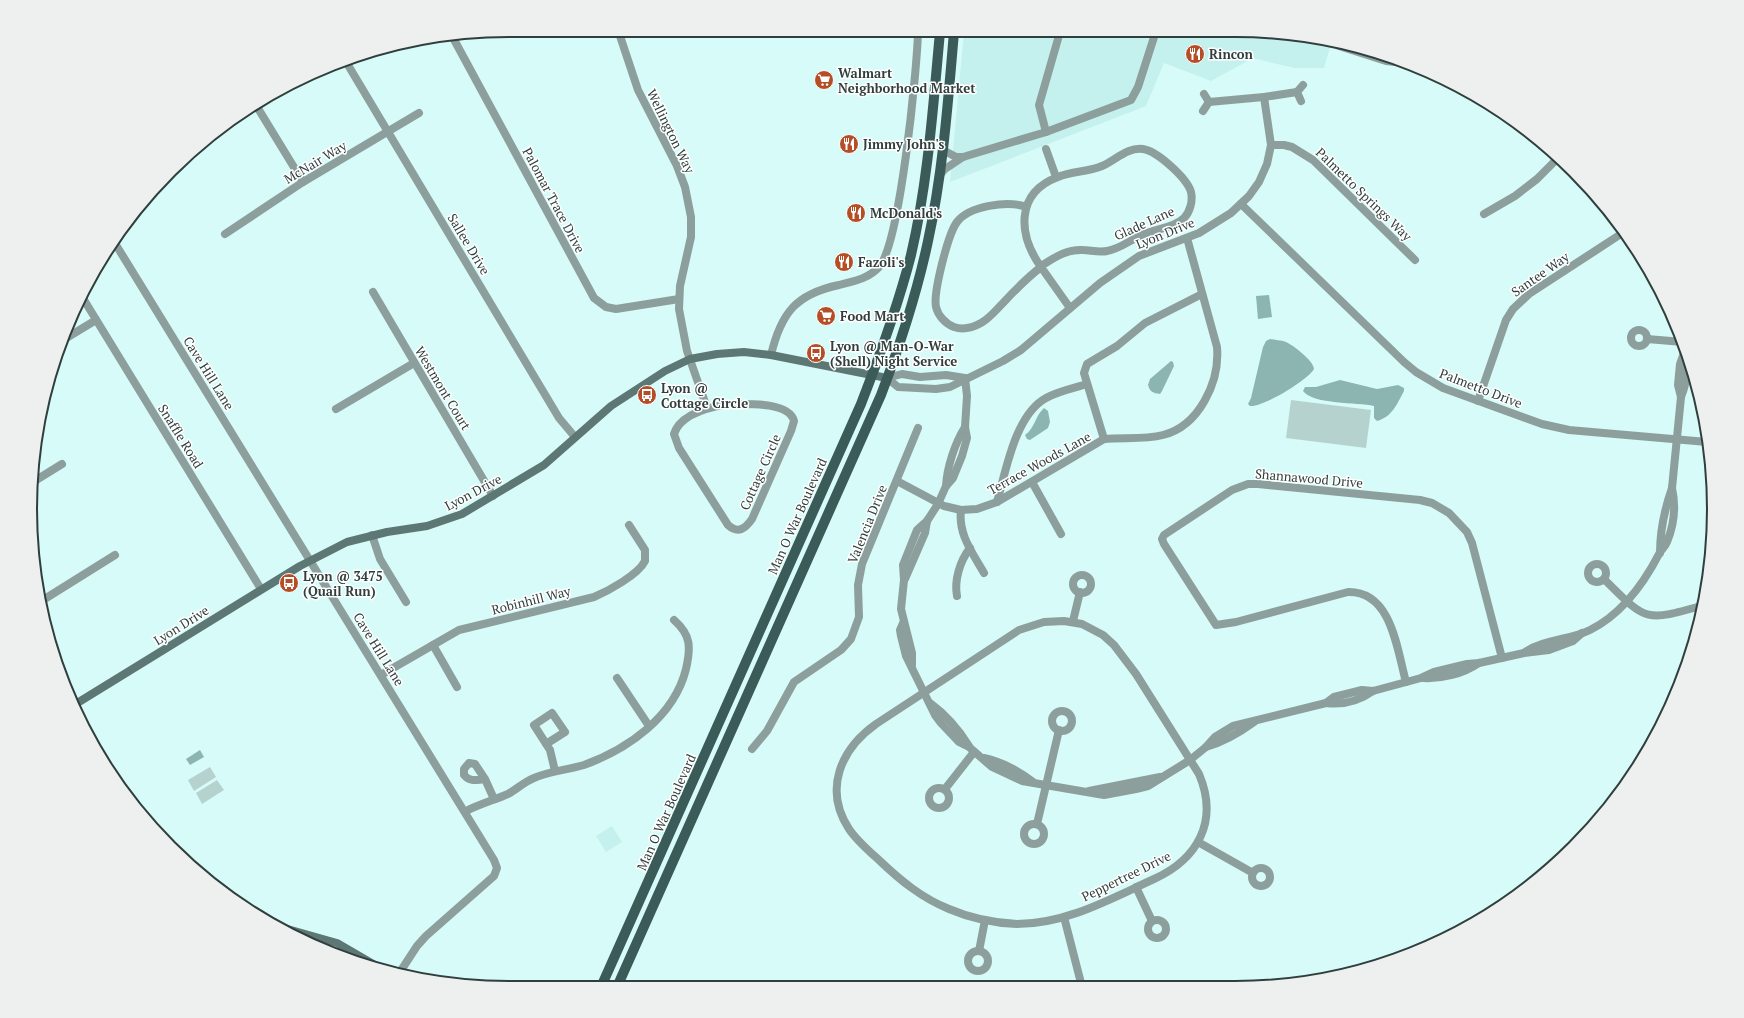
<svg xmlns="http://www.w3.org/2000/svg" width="1744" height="1018" viewBox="0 0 1744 1018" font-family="'PT Serif',serif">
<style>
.built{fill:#c4f1ed}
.green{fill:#b6d2cf}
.water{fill:#8cb5b2}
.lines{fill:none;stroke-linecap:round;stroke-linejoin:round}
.street{stroke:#8d9f9d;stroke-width:8}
.secondary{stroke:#5d7775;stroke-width:8}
.primary{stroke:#3b5b58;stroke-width:10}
.labels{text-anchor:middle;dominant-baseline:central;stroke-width:3;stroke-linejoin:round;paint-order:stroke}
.poi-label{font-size:13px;font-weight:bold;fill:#303f3d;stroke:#fff;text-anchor:start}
.street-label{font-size:13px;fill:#303f3d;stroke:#fff}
.rim{fill:none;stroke:#303f3d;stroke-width:2}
</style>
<rect width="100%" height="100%" fill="#d7fbf8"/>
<!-- built -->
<g class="built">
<path d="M1267,31L1331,44L1324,68H1294L1253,58L1211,81L1164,63L1146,106L950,182L964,32Z"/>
<path d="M612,826L622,842L606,852L596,836Z"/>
</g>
<!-- green -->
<g class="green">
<path d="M1291,400L1371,410L1366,448L1286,438Z"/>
<path d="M210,767L216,777L194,791L188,780Z"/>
<path d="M217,780L224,790L202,804L196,793Z"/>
</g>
<!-- water -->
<g class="water">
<path d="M1269,295L1272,317L1258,319L1256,296Z"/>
<path d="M1270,339C1275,340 1281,340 1286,342C1293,345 1314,361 1314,369C1308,380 1262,408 1250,406L1248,404L1251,398L1263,347L1266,341Z"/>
<path d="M1171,361L1173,362L1174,366L1162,391L1160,394C1153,393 1150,392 1148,385L1150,379Z"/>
<path d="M1340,380L1377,389L1398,385L1404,388V391C1397,404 1392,417 1377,421L1374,418V406C1357,402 1314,405 1303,391L1305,387H1316Z"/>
<path d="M1044,408L1048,411L1050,422L1048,428L1030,440L1027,439L1025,435C1035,428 1035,416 1044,408Z"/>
<path d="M200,750L204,757L190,765L186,759Z"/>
</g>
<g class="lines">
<!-- street -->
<g class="street">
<path d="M619,33L638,90L677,166L685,187L691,217V237L680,286L679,309L687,351L707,408"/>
<path d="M451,34L594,298L606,307L616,309L679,299"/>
<path d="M1339,46L1386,61L1405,63"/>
<path d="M345,60L559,418L575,437"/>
<path d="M1204,94L1209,102"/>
<path d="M1301,101L1297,92L1303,85"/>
<path d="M256,105L303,182"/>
<path d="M1203,111L1209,102L1264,97L1297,92"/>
<path d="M1046,132L1131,100L1138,87L1156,31"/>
<path d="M1271,145H1284L1292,147L1313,160L1415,260"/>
<path d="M1046,149L1056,177"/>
<path d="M943,150L956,157H963"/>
<path d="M939,176L945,169L963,157L1046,132L1039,105L1060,32"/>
<path d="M1241,204L1404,362L1416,372L1443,388L1542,424L1569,430L1707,442"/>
<path d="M1026,207C1008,200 969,206 957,222C948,234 933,293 936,307C938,316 946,324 954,327C963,330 972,328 981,323C990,318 996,310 1003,303C1015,290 1027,278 1041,267V266C1054,258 1066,249 1083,250C1090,250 1099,253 1107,251C1120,249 1130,240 1142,235C1155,229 1174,228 1184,218C1190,212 1193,201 1191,192C1187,178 1157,151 1143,149C1127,147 1116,160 1102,166C1088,172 1072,171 1058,177C1015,193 1018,235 1041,267L1070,308"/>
<path d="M1484,214L1515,196L1537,179L1558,158"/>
<path d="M225,234L303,182L419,113"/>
<path d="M113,240L494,860L497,868L494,876L426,936L417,946L400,972"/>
<path d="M373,292L493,496"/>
<path d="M81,295L261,589"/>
<circle cx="1639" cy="338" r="8"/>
<path d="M1647,339L1683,342"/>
<path d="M63,340L96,320"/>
<path d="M771,355C781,313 796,294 839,285C854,281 868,279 879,267C900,244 917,70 918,32"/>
<path d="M887,378L898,387L936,389L950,387L1003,361L1021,350L1100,283L1139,256L1199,233L1231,213L1249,196L1259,182L1267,164L1271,145L1264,97"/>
<path d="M887,378L902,374L920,377L946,375L965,378"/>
<path d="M1681,397C1687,382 1689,369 1685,354"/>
<path d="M1478,401L1506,320L1513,309L1529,294L1624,232"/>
<path d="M728,404C744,404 789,401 794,421L791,431L752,519C745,529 738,534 728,525L679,448L674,434C680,414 710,407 728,404Z"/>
<path d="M336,409L414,363"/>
<path d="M1104,439C1123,437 1144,440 1163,435C1199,426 1220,382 1217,347L1187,238"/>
<path d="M1104,439L1084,373L1087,364L1117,346L1145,323L1202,294"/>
<path d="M897,481L944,506L961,510L977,509L997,502L1104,439"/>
<path d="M33,482L62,464"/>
<path d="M1032,482L1061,534"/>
<path d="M946,486C947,467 955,443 965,427"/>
<path d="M997,502C1006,471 1015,415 1046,398C1058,391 1074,388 1087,384"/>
<path d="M961,510C958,534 972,552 984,573"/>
<path d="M372,535L380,559L406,602"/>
<path d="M1660,553C1660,532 1665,508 1672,488L1681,397L1678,385L1680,364L1685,350"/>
<circle cx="1597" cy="573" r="9"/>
<circle cx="1082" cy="584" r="9"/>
<path d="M905,579L925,533L927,521"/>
<path d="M1604,579C1647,622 1645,622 1704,605"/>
<path d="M957,596C954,580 960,561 970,548"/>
<path d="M43,600L115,555"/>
<path d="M1064,621L1082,624L1103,635L1114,645L1136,674L1199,774C1219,821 1198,859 1154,879C1110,899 1066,924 1017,924C994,923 970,918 949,909C922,898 901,881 880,861C869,851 857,841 849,829C823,789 841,749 876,724L1019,630L1044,622Z"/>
<path d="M1073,621L1080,592"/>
<path d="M903,623L900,630L901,636L906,656L935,715L941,723L959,742L969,747L992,767L1022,781L1104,795L1136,789L1148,786L1190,760L1206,747L1215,737L1233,726L1326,703L1334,697L1362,690L1373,691L1421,678L1434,672L1467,664L1479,663L1524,653L1549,650L1573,641L1582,633"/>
<path d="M433,645L457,687"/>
<path d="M1525,652C1545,639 1570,640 1590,630C1622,614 1643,585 1659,554C1661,550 1665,547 1667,542C1674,525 1676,506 1672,488"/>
<path d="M912,665V653L901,609L904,580L903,565L917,530L927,521L938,504L946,486L953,478L962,456L967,438L965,427L967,396L965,378"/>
<path d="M381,675L459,630L594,597C608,591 638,575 645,561V550L629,525"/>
<path d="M617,678L649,726"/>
<path d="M1423,678C1442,679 1463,674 1479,663"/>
<path d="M1406,682C1397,650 1392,591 1348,592L1236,622L1216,625L1164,544L1162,539L1164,535L1232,490L1248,484H1258L1420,500L1432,503L1449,513L1467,532L1472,543L1502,658"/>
<path d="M930,703C945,714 959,730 969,746"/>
<path d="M1326,703C1342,705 1359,701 1373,691"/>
<circle cx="1062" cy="721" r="10"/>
<path d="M546,744L565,732L552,713L534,725L550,750L555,771"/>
<path d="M1206,747C1223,742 1239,733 1254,722"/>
<path d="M752,749L767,731L794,682L841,650L851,639L859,617L858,585L862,564L918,428"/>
<path d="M984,758C1001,762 1019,771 1033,782"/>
<path d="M485,779C476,780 470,782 464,775V769L469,763L475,764L485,779L494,799"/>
<circle cx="939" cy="798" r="10"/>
<path d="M945,789L974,752"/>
<path d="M1089,791L1160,777"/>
<path d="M466,811C480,804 494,800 508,794C517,789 524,782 534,778C550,771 567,770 584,765C628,749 674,717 686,669C691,647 691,635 674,620"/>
<path d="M1037,824L1059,730"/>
<circle cx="1034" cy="834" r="10"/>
<path d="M1198,842L1253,873"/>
<circle cx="1261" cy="877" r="9"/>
<path d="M1136,887L1152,921"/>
<path d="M1064,917L1082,987"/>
<circle cx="1157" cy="929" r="9"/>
<path d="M979,951L985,920"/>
<circle cx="978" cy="961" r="10"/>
</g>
<!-- secondary -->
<g class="secondary">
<path d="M74,705L300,566L347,542L387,532L427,526L462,514L544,465L611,406L665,371L690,359L717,354L744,352L771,355L887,378"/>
<path d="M284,928L337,943L380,968"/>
</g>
<!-- primary -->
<g class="primary">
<path d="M601,987L861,404C880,355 898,306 911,255C928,182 933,107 940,32"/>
<path d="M617,987L881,395C900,345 917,293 928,241C943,172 948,102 954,32"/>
</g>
</g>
<!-- icons -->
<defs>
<symbol id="restaurant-disc" viewBox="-11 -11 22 22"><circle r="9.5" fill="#b54e26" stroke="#fff"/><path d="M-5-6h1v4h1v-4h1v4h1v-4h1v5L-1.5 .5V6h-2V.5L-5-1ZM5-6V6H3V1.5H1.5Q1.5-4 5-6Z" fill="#fff"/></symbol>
<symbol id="supermarket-disc" viewBox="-11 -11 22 22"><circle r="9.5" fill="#b54e26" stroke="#fff"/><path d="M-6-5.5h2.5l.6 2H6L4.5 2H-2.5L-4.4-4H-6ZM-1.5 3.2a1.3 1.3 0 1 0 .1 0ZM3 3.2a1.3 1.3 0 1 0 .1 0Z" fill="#fff"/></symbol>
<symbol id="bus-disc" viewBox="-11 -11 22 22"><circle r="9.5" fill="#b54e26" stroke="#fff"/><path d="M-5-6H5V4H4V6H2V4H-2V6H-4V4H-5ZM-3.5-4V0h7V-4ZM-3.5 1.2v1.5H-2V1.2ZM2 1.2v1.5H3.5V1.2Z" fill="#fff"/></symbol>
</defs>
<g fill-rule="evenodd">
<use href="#restaurant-disc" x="1184" y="43" width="22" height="22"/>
<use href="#supermarket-disc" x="813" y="69" width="22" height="22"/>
<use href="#restaurant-disc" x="838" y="133" width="22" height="22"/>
<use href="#restaurant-disc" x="845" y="202" width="22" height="22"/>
<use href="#restaurant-disc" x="833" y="251" width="22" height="22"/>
<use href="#supermarket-disc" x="815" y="305" width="22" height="22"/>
<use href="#bus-disc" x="805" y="342" width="22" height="22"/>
<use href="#bus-disc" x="636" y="384" width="22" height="22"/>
<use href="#bus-disc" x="278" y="572" width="22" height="22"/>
</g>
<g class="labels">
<!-- poi labels -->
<g class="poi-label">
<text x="1209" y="54">Rincon</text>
<text x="838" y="73">Walmart<tspan x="838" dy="15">Neighborhood Market</tspan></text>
<text x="863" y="144">Jimmy John's</text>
<text x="870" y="213">McDonald's</text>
<text x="858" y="262">Fazoli's</text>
<text x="840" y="316">Food Mart</text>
<text x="830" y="346">Lyon @ Man-O-War<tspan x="830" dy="15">(Shell) Night Service</tspan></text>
<text x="661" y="388">Lyon @<tspan x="661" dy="15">Cottage Circle</tspan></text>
<text x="303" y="576">Lyon @ 3475<tspan x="303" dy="15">(Quail Run)</tspan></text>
</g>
<!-- street labels -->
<g class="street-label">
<text transform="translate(671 131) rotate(64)">Wellington Way</text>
<text transform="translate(315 162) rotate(-31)">McNair Way</text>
<text transform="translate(1364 194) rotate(44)">Palmetto Springs Way</text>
<text transform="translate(554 200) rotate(62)">Palomar Trace Drive</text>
<text transform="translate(1144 223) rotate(-24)">Glade Lane</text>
<text transform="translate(1165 233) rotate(-22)">Lyon Drive</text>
<text transform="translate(469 244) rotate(59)">Sallee Drive</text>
<text transform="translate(1540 274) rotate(-35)">Santee Way</text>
<text transform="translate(209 373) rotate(58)">Cave Hill Lane</text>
<text transform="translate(443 388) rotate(59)">Westmont Court</text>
<text transform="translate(1481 388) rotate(21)">Palmetto Drive</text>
<text transform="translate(181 436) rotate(58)">Snaffle Road</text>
<text transform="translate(1039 463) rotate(-29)">Terrace Woods Lane</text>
<text transform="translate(760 472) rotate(-66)">Cottage Circle</text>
<text transform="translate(1309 478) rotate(5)">Shannawood Drive</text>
<text transform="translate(473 492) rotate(-28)">Lyon Drive</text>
<text transform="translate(797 516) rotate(-66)">Man O War Boulevard</text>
<text transform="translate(867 524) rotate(-68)">Valencia Drive</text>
<text transform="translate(531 600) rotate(-14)">Robinhill Way</text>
<text transform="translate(181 625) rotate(-32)">Lyon Drive</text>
<text transform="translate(379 649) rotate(58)">Cave Hill Lane</text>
<text transform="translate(666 812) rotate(-66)">Man O War Boulevard</text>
<text transform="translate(1126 876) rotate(-26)">Peppertree Drive</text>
</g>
</g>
<!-- crop -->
<path d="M0 0H1744V1018H0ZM509 37H1235A472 472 0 0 1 1707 509V509A472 472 0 0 1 1235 981H509A472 472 0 0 1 37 509V509A472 472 0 0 1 509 37Z" fill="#eef0ef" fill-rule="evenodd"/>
<path class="rim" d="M509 37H1235A472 472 0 0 1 1707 509V509A472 472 0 0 1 1235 981H509A472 472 0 0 1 37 509V509A472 472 0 0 1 509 37Z"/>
</svg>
